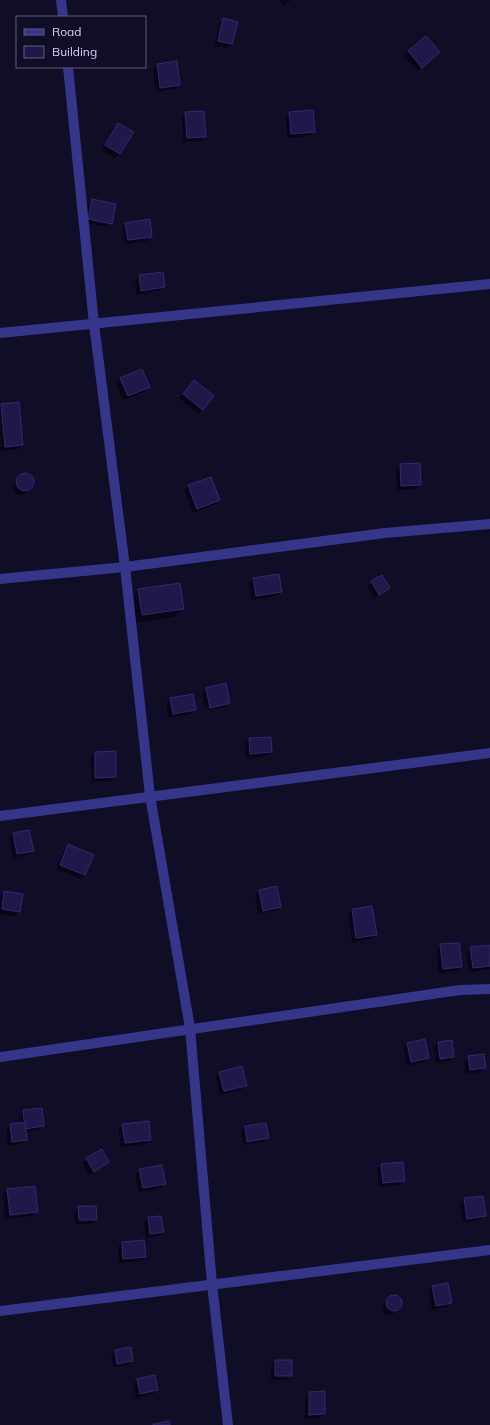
<svg xmlns="http://www.w3.org/2000/svg" width="490" height="1425" viewBox="0 0 490 1425" font-family="Mulish,sans-serif">
<style>
.shadow{fill:#0007}
.building{fill:#1f1848;stroke:#332876}
.lines{fill:none;stroke-linecap:round;stroke-linejoin:round}
.minor{stroke:#353689;stroke-width:10}
</style>
<rect width="100%" height="100%" fill="#100d26"/>
<!-- shadow -->
<g class="shadow">
<path d="M279,0H291L284,6Z"/>
<path d="M224,19L231,43L227,48L214,45L219,23Z"/>
<path d="M426,37L435,57L417,71L404,56Z"/>
<path d="M157,65L179,84L175,89L156,92L153,70Z"/>
<path d="M186,113L205,137L200,141L183,142L182,117Z"/>
<path d="M290,113L314,131L309,136L287,138L286,117Z"/>
<path d="M119,124L120,154L115,158L101,150L114,128Z"/>
<path d="M92,200L111,223L107,227L84,223L88,205Z"/>
<path d="M126,224L151,236L147,241L124,244L122,228Z"/>
<path d="M139,276L164,287L159,291L137,295L135,281Z"/>
<path d="M121,379L148,387L144,392L123,400L116,384Z"/>
<path d="M190,386L213,396L198,414L179,398Z"/>
<path d="M2,405L22,445L18,449L1,451L0,407Z"/>
<path d="M419,464L420,485L416,489L397,490L396,469L400,465Z"/>
<path d="M26,473L31,475L33,480V485L25,494L20,495L15,493L12,489L13,484L21,475Z"/>
<path d="M188,486L219,500L215,504L193,513L184,490Z"/>
<path d="M382,576L389,588L374,598L367,586Z"/>
<path d="M253,579L281,592L277,596L252,600L249,584Z"/>
<path d="M139,590L183,608L174,617L134,623L130,599Z"/>
<path d="M206,689L229,703L225,707L206,711V710L226,705V703L205,708L202,693Z"/>
<path d="M192,695L195,710L191,714L168,718L166,704L170,699Z"/>
<path d="M250,739L271,752L267,756L246,758L245,744Z"/>
<path d="M95,753L115,777L111,781L92,782L91,757Z"/>
<path d="M13,834L33,851L28,855L13,858L9,838Z"/>
<path d="M69,845L85,875L80,879L56,869L64,850Z"/>
<path d="M276,888L280,907L276,911L258,914L255,895L259,891Z"/>
<path d="M5,892L19,912L14,916L0,914V896Z"/>
<path d="M352,910L376,935L371,939L352,942L348,915Z"/>
<path d="M441,945L461,967L456,971L438,973L437,950Z"/>
<path d="M490,946V969L469,972L466,952L471,948Z"/>
<path d="M438,1043L453,1057L449,1061L436,1063L434,1047Z"/>
<path d="M408,1044L428,1057L424,1062L407,1066L403,1048Z"/>
<path d="M468,1057L485,1068L481,1072L466,1074L464,1062Z"/>
<path d="M220,1073L245,1086L241,1090L220,1095L216,1077Z"/>
<path d="M24,1111L43,1126L39,1130L25,1132L26,1140L21,1144L8,1146L6,1130L10,1125L20,1124L19,1116Z"/>
<path d="M265,1124L267,1138L263,1142L243,1145L241,1132L245,1127Z"/>
<path d="M123,1125L150,1139L146,1144L121,1147L118,1129Z"/>
<path d="M87,1159L108,1162L103,1167L89,1175L82,1163Z"/>
<path d="M382,1165L404,1180L400,1185L379,1187L377,1169Z"/>
<path d="M140,1170L165,1183L161,1188L139,1192L135,1175Z"/>
<path d="M8,1190L36,1212L32,1216L5,1219L3,1194Z"/>
<path d="M465,1199L485,1216L480,1220L463,1222L460,1203Z"/>
<path d="M79,1207L96,1220L91,1224H75L74,1212Z"/>
<path d="M148,1218L163,1232L159,1236L146,1238L144,1222Z"/>
<path d="M143,1241L145,1257L141,1261L119,1263L118,1247L122,1243Z"/>
<path d="M433,1287L451,1303L446,1307L432,1310L428,1291Z"/>
<path d="M395,1295L400,1297L402,1302L401,1306L393,1314L388,1315L384,1313L382,1308L383,1304L391,1296Z"/>
<path d="M115,1351L132,1361L128,1365L113,1367L111,1355Z"/>
<path d="M275,1361L291,1375L287,1380H271V1366Z"/>
<path d="M138,1380L157,1390L153,1394L136,1398L133,1384Z"/>
<path d="M309,1393L324,1414L320,1418L305,1419V1397Z"/>
</g>
<!-- building -->
<g class="building">
<path d="M223,18L238,22L232,44L218,41Z"/>
<path d="M426,36L440,52L422,68L408,51Z"/>
<path d="M177,61L180,85L160,88L157,64Z"/>
<path d="M313,110L315,132L291,134L289,112Z"/>
<path d="M204,111L206,137L187,138L185,112Z"/>
<path d="M118,123L134,132L120,154L105,145Z"/>
<path d="M92,199L116,204L112,224L88,219Z"/>
<path d="M150,219L152,237L128,240L125,223Z"/>
<path d="M163,272L165,287L141,291L139,275Z"/>
<path d="M142,369L150,387L128,396L120,378Z"/>
<path d="M194,380L214,396L203,410L183,394Z"/>
<path d="M19,402L23,445L5,447L1,404Z"/>
<path d="M420,463L421,485L401,486L400,464Z"/>
<circle cx="25" cy="482" r="9"/>
<path d="M211,477L220,500L197,509L188,485Z"/>
<path d="M279,574L282,592L256,596L253,578Z"/>
<path d="M382,575L390,588L379,595L371,581Z"/>
<path d="M180,583L184,609L142,615L138,589Z"/>
<path d="M226,683L230,703L210,708L206,688Z"/>
<path d="M193,694L196,710L173,714L170,698Z"/>
<path d="M271,737L272,752L250,754L249,738Z"/>
<path d="M116,751V777L95,778V752Z"/>
<path d="M29,830L34,851L17,854L13,833Z"/>
<path d="M68,844L94,855L85,875L60,865Z"/>
<path d="M277,886L281,907L263,911L259,890Z"/>
<path d="M4,891L23,894L20,912L2,909Z"/>
<path d="M372,906L377,935L356,938L352,909Z"/>
<path d="M459,943L462,967L443,969L440,944Z"/>
<path d="M490,945V966L473,968L470,947Z"/>
<path d="M425,1039L429,1058L411,1062L407,1043Z"/>
<path d="M452,1040L454,1057L440,1059L438,1042Z"/>
<path d="M484,1054L486,1068L470,1070L468,1056Z"/>
<path d="M242,1066L247,1086L224,1091L219,1072Z"/>
<path d="M42,1108L44,1126L25,1129L23,1110Z"/>
<path d="M149,1121L151,1140L125,1143L122,1124Z"/>
<path d="M25,1122L27,1140L12,1142L10,1124Z"/>
<path d="M266,1123L269,1138L247,1142L245,1126Z"/>
<path d="M102,1149L109,1162L94,1172L86,1158Z"/>
<path d="M403,1162L405,1181L383,1183L381,1164Z"/>
<path d="M162,1165L166,1184L143,1188L139,1169Z"/>
<path d="M35,1186L38,1212L10,1215L7,1189Z"/>
<path d="M483,1196L486,1216L467,1219L464,1198Z"/>
<path d="M78,1206H96L97,1220H79Z"/>
<path d="M161,1216L164,1232L150,1234L148,1217Z"/>
<path d="M144,1240L146,1257L123,1259L122,1242Z"/>
<path d="M448,1283L452,1303L436,1306L432,1286Z"/>
<circle cx="394" cy="1303" r="8"/>
<path d="M131,1347L133,1361L117,1364L115,1350Z"/>
<rect x="275" y="1360" width="17" height="16"/>
<path d="M155,1375L158,1390L140,1394L137,1379Z"/>
<path d="M325,1391V1414L309,1415V1392Z"/>
<path d="M169,1421L170,1425H153V1424Z"/>
</g>
<g class="lines">
<!-- minor -->
<g class="minor">
<path d="M61,0L63,17"/>
<path d="M68,67L94,324L125,567L150,796L190,1028L212,1284L228,1425"/>
<path d="M0,333L490,284"/>
<path d="M0,579L125,567L385,533L490,524"/>
<path d="M0,816L490,753"/>
<path d="M0,1057L460,990L490,989"/>
<path d="M0,1311L490,1250"/>
</g>
</g>
<!-- legend -->
<rect x="16" y="16" width="130" height="52" fill="#100d26" stroke="#5f5c7d"/>
<rect x="24" y="29" width="20" height="6" fill="#353689" stroke="#5f5c7d"/>
<text x="52" y="36" font-size="12" fill="#d5d2ff">Road</text>
<rect x="24" y="46" width="20" height="12" fill="#1f1848" stroke="#5f5c7d"/>
<text x="52" y="56" font-size="12" fill="#d5d2ff">Building</text>
</svg>
